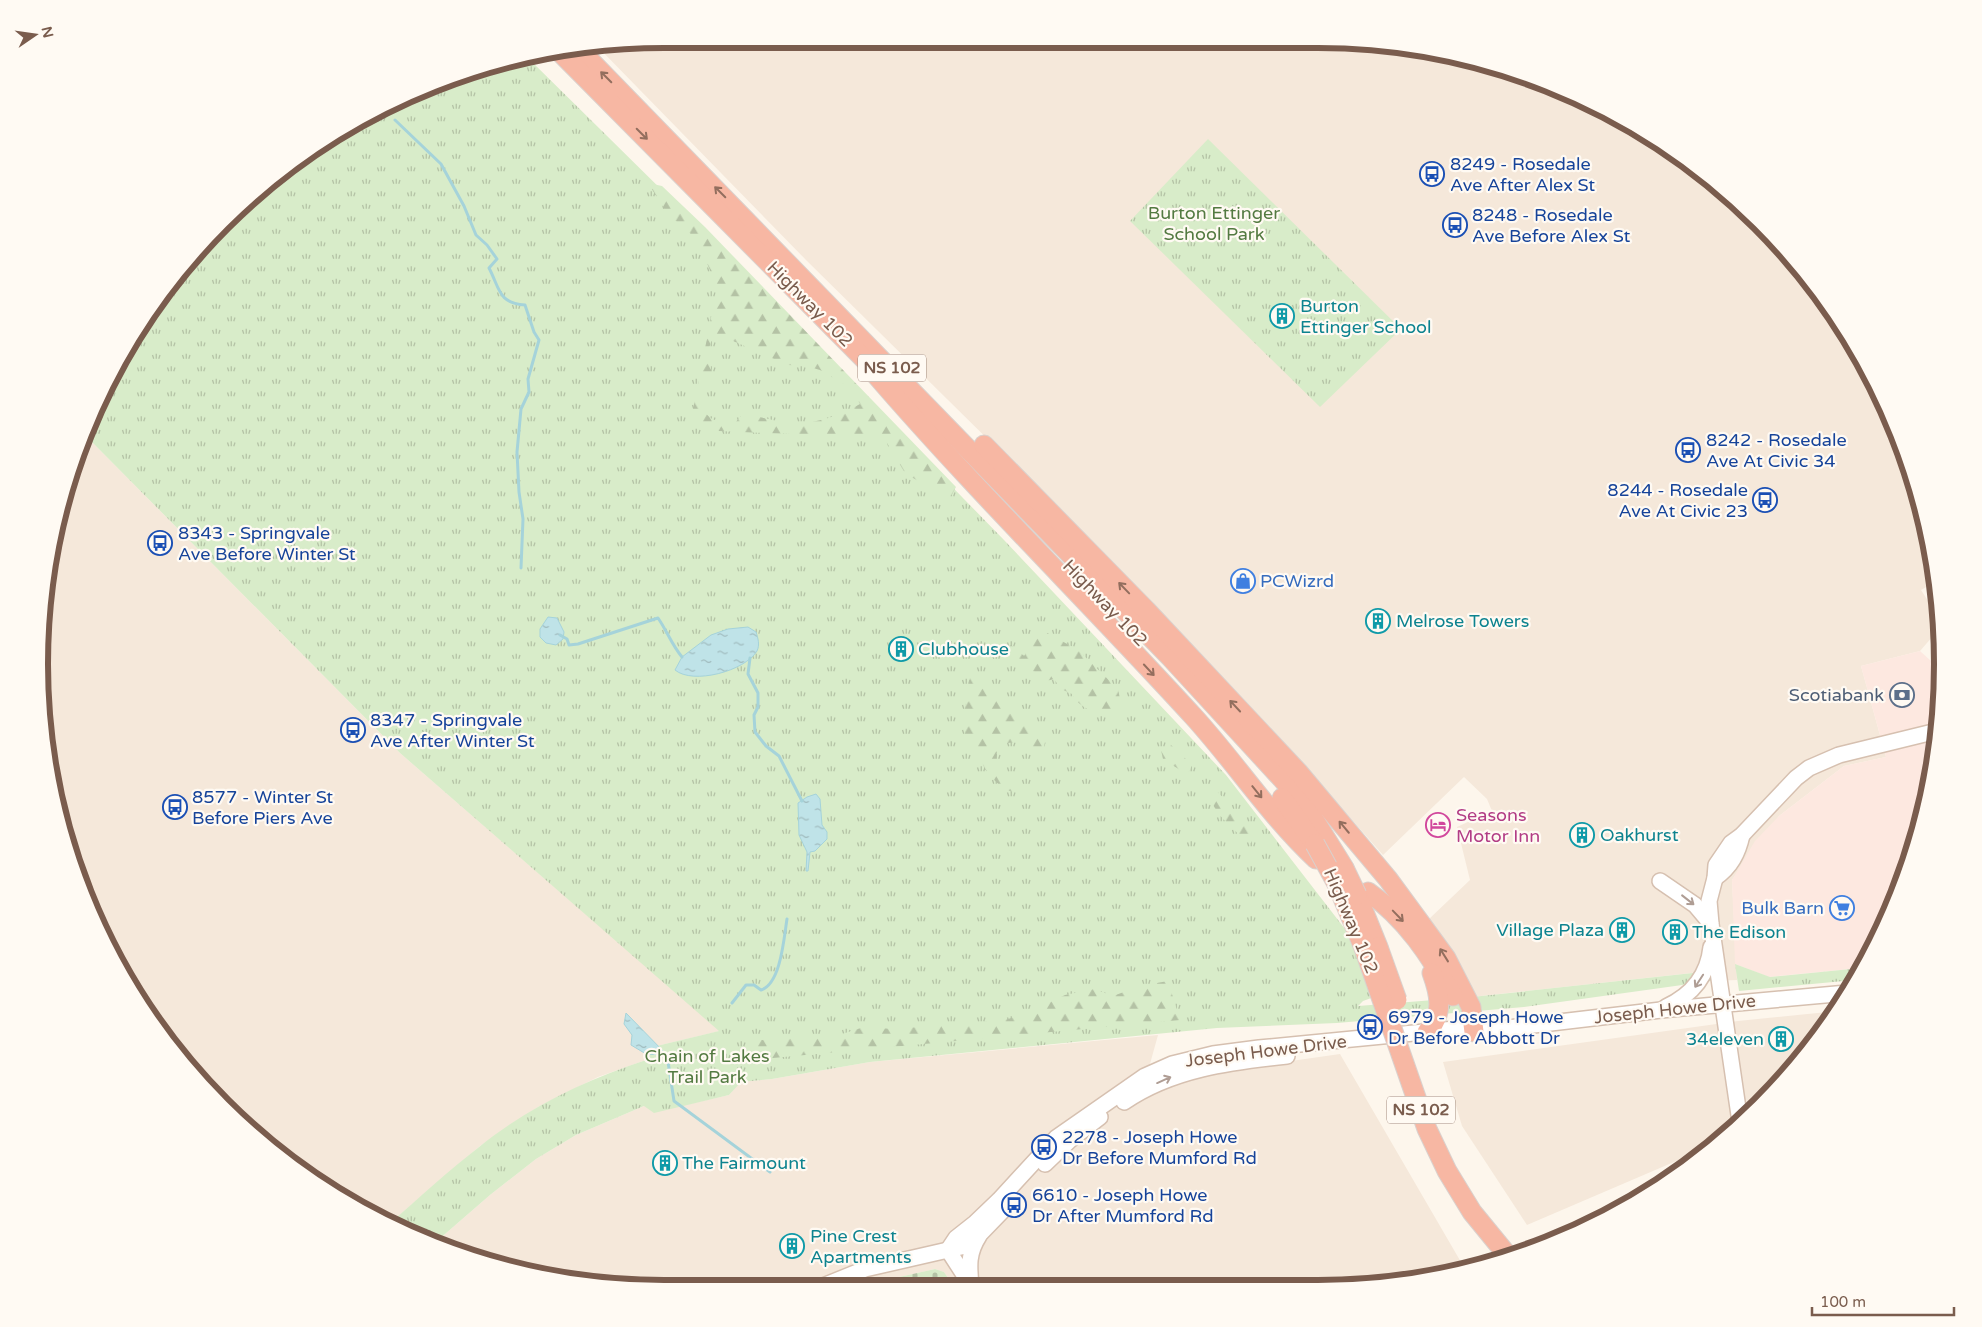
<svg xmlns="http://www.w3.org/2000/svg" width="1982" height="1327" viewBox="0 0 1982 1327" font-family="'Varela Round',sans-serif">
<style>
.residential{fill:#f5e8da}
.commercial{fill:#fde8e0}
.grass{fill:url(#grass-tufts)}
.forest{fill:url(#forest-firs);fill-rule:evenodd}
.cemetery{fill:url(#cemetery-stones)}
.water{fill:url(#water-ripples);stroke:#a5d3da}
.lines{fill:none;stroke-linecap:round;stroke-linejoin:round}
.stream{stroke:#a5d3da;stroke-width:3}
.secondary-casing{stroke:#d6c0b0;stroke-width:18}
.highway-casing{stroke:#dad1cd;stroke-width:21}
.secondary{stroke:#fff;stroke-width:15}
.highway{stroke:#f7b7a3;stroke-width:19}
.highway-bridge-casing{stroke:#dad1cd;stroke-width:21;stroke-linecap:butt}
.highway-bridge{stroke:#f7b7a3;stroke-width:19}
.oneway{stroke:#936e5e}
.oneway2{stroke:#af9d94}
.labels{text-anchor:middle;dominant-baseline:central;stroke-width:4.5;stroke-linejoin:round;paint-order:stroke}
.shield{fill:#fffaf3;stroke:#a28b7f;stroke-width:1}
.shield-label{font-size:16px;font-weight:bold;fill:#7a5c4d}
.transit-label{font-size:18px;fill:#164399;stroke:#fffaf3;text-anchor:start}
.park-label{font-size:18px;fill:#537a41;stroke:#fffaf3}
.street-label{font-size:18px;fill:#7a5c4d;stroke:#fffaf3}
.culture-label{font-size:18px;fill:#0d838f;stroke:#fffaf3;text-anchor:start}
.shop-label{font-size:18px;fill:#366cbe;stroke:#fffaf3;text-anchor:start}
.service-label{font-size:18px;fill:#4e5e75;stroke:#fffaf3;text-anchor:end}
.hotel-label{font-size:18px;fill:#b23c85;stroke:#fffaf3;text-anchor:start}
.rim{fill:none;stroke:#7a5c4d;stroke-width:6}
</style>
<defs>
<pattern id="grass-tufts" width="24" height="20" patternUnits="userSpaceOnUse" patternTransform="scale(1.25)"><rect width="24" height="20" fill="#d8ecc9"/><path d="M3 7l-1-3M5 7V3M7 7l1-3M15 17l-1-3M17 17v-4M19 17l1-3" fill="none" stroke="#b4c2a5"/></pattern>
<pattern id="forest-firs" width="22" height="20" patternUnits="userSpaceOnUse" patternTransform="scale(1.25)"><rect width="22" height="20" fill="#d8ecc9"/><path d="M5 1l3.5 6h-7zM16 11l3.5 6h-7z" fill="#b4c2a5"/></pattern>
<pattern id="cemetery-stones" width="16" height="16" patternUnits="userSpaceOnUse" patternTransform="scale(1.25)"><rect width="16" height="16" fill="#d8ecc9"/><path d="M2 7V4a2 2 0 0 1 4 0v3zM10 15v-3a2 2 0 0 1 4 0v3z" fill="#b4c2a5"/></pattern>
<pattern id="water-ripples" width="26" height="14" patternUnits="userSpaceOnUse" patternTransform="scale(1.25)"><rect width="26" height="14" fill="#bfe3e8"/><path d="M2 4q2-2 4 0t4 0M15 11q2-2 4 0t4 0" fill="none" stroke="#a0bbbe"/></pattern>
</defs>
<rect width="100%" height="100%" fill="#fdf6ec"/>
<!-- residential -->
<g class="residential">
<path d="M1319,39L1440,51L1595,103L1666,144L1760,222L1838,316L1896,424L1931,541L1935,582L1921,590L1939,618L1940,628L1920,651L1861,666L1886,757L1844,766L1779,816L1732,880L1737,980L1711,981L1710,971L1472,997L1429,919L1470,880L1457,827L1492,811L1487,799L1464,777L1383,855L1277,735L1083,533L806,260L595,44Z"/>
<path d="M83,433L400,753L720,1031L644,1049L646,1060L598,1077L538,1107L480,1146L389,1224L283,1159L222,1105L122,976L86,902L51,786L40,622L60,502Z"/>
<path d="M1837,1011L1760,1105L1709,1147L1527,1225L1462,1126L1443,1062L1738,1021Z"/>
<path d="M1158,1035L1145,1082L1340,1054L1465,1269L1441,1276L1318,1288H955L944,1272L935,1269L850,1288H664L542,1276L437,1241L490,1195L536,1159L576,1135L644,1106H680L729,1095L740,1082L772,1079L870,1062Z"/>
</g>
<!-- commercial -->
<path class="commercial" d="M1920,651L1942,671L1931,785L1896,902L1861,968L1769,977L1735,964L1732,880L1755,841L1779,816L1844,766L1886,757L1861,666Z"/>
<!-- grass -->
<g class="grass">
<path d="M527,57L677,205L1004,540L1226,775L1345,929L1374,997L1363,1001L1358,1006L1472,997L1711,971V981L1524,1007L1337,1023L1217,1028L870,1062L772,1079L741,1082L729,1095L654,1113L644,1106L576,1135L536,1159L490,1195L437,1241L389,1224C419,1198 448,1171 479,1147C528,1107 586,1080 646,1060L644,1049L719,1031L400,753L83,433L168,283L222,222L316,144L463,72Z"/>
<path d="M1208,139L1401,329L1320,407L1130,221Z"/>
<path d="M1735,964L1770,977L1861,968L1854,980L1739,991Z"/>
</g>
<!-- forest -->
<g class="forest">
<path d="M648,183L662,186L705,227L956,487L949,500L905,473L884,438L719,431L690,425L717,287L699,244L683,225L670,218ZM717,334L788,365L806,366L820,370L850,388L860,404C837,417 812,426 784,422C769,420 757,415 741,416L735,423C714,423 703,418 700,397L712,374L708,351L713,336Z"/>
<path d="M1042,630L1078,650L1118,689L1122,709L1117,713L1109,712L1103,715C1092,713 1076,704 1072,694L1061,689L1054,679L1046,681L1042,674L1018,667L1003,653L1011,645L1024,656Z"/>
<path d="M970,678L1010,704L1033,728L1046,737L1043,752L1034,751L1023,742L1006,743L998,748C991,772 1005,771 1017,784V789L1014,792C1004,791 990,777 985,769C981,762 981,753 977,746L965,738L963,718Z"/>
<path d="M1169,743L1192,765L1189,772L1180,770L1163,759L1161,750Z"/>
<path d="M1209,787H1213L1251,828L1254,836L1251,843L1245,841C1232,826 1207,809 1209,787Z"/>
<path d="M1168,981L1180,1020L752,1060L748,1041L842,1034L864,1027L893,1029L984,1022L1008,1019L1028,1013L1065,995L1094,989L1113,996L1140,986Z"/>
</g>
<!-- cemetery -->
<path class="cemetery" d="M935,1269L944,1272L955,1288H850Z"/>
<!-- water -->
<g class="water">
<path d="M548,617L557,618L564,632L563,639L556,645L546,643L540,637V629Z"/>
<path d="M748,627L756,632C758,638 760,645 757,651C745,671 693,685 675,670L682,657L711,635L728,629Z"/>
<path d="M816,794L820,799L822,825L827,832V839L815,851L810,852L808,871H806L807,852L799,835L798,803L807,797Z"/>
<path d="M626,1013L667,1055L646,1054L631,1045L632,1035L624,1024Z"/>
</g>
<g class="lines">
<!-- stream -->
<g class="stream">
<path d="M395,120L441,164L464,206L476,235L487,245L497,259L489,268C500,289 498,303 525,305L534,332L539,340L528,379L529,392L521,409L517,452L519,492L523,519L521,568"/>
<path d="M560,635L567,639L569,645L578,644L658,618C667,631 672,645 682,657"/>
<path d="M750,658L748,674L758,693V707L754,715L755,732L766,746L779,756L802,801"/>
<path d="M732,1003L746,985H754L761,990C781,984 784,937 787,919"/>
<path d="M667,1055L674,1101L770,1172"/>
</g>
<defs>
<g id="secondary">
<path d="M1715,878C1731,867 1738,853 1742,835"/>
<path d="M1660,881L1695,905L1711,924"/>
<path d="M1666,1007C1692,995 1708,976 1711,947"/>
<path d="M1124,1102C1172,1069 1230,1062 1287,1056"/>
<path d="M1740,1122L1711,924L1709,901L1715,878L1716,865L1731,843L1742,835L1796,778L1809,768L1839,755L1937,731"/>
<path d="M1045,1164L1070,1140L1100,1117"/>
<path d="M948,1250L956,1238L975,1223L999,1200L1056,1138L1145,1076L1172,1064L1213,1054L1259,1048L1455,1029L1474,1032L1661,1010L1847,993"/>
<path d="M948,1250L970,1284"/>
<path d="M971,1285C969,1266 968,1253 979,1236"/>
<path d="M818,1288L865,1269L961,1247L981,1233L1012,1201"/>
</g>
<g id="highway">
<path d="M576,46L1171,658L1284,781L1313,818L1344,868"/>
<path d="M558,50L886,381"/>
<path d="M876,375C977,492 1088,601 1193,716C1235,762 1270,816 1316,859"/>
<path d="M984,445L1146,610L1299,773L1388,879L1446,958L1471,1007L1474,1032"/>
<path d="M1282,798L1315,844"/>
<path d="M1337,884L1364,948"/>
<path d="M1368,892C1406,918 1431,957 1453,996"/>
<path d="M1357,895L1378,947"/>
<path d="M1427,1032C1444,1014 1440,995 1432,973"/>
</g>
</defs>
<!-- secondary casing -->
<use href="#secondary" class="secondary-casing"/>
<!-- highway casing -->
<use href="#highway" class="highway-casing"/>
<!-- secondary -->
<use href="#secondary" class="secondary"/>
<!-- highway -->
<use href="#highway" class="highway"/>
<defs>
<g id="highway-bridge">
<path d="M1315,844L1337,884"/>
<path d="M1344,868L1357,895"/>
<path d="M1378,947L1397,1000"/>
<path d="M1364,948L1427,1129L1447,1171L1472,1212L1508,1256"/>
</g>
</defs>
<!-- highway-bridge casing -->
<use href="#highway-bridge" class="highway-bridge-casing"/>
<!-- highway-bridge -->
<use href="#highway-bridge" class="highway-bridge"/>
</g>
<!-- one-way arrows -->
<defs><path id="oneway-shaft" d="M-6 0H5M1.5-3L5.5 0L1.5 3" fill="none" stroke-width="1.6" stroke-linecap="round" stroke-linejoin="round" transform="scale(1.25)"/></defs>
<g class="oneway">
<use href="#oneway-shaft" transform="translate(606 77) rotate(-135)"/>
<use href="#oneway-shaft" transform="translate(642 134) rotate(45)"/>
<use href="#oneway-shaft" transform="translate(720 192) rotate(-135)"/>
<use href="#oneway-shaft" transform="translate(1124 588) rotate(-134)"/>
<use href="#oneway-shaft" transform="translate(1149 670) rotate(47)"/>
<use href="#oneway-shaft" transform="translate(1235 706) rotate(-133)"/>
<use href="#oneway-shaft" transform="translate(1257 792) rotate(51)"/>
<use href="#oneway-shaft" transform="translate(1344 827) rotate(-130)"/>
<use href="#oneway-shaft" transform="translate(1398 916) rotate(46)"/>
<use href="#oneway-shaft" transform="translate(1444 955) rotate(-122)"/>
</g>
<g class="oneway2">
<use href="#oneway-shaft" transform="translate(1688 900) rotate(38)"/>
<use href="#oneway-shaft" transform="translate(1699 981) rotate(123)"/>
<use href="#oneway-shaft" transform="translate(1164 1080) rotate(-24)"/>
</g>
<!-- icons -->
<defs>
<symbol id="bus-ring" viewBox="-11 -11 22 22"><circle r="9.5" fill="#fffaf3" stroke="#1a4fb4" stroke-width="1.5"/><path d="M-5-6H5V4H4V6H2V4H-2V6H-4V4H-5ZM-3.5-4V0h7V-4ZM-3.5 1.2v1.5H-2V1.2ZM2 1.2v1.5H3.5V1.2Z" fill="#1a4fb4"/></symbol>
<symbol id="building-ring" viewBox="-11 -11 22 22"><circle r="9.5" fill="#fffaf3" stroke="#0f9aa8" stroke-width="1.5"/><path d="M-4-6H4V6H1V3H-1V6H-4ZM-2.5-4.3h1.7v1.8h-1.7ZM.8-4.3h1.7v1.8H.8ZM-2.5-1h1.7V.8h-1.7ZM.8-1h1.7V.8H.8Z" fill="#0f9aa8"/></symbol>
<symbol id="shop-ring" viewBox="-11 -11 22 22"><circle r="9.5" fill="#fffaf3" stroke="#3f7fe0" stroke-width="1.5"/><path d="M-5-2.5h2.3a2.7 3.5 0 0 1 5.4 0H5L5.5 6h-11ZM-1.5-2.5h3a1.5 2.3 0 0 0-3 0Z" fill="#3f7fe0"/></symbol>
<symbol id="bank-ring" viewBox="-11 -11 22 22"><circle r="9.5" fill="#fffaf3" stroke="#5c6f8a" stroke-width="1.5"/><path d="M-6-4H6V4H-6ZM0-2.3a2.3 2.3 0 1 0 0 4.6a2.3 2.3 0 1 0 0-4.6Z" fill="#5c6f8a"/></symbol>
<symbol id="hotel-ring" viewBox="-11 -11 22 22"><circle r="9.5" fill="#fffaf3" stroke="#d1479c" stroke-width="1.5"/><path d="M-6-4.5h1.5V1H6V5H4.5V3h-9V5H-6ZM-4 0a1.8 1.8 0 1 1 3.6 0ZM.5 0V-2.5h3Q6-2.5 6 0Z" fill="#d1479c"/></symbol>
<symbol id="supermarket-ring" viewBox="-11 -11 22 22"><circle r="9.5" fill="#fffaf3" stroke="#3f7fe0" stroke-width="1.5"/><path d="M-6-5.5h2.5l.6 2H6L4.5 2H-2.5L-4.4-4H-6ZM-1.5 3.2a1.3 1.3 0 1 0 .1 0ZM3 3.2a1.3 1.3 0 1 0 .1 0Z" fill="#3f7fe0"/></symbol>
</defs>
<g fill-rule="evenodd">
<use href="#bus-ring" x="1418" y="160" width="28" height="28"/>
<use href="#bus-ring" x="1441" y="211" width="28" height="28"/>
<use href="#building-ring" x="1268" y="302" width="28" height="28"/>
<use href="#bus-ring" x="1674" y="436" width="28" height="28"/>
<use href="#bus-ring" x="1751" y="486" width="28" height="28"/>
<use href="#bus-ring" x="146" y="529" width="28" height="28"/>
<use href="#shop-ring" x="1229" y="567" width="28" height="28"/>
<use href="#building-ring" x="1364" y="607" width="28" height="28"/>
<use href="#building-ring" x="887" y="635" width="28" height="28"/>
<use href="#bank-ring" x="1888" y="681" width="28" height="28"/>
<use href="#bus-ring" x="339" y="716" width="28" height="28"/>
<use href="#bus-ring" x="161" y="793" width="28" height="28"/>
<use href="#hotel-ring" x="1424" y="811" width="28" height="28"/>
<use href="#building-ring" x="1568" y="821" width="28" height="28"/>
<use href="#supermarket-ring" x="1828" y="894" width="28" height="28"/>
<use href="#building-ring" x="1608" y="916" width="28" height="28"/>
<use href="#building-ring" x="1661" y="918" width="28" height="28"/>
<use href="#bus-ring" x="1356" y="1013" width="28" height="28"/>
<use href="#building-ring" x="1767" y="1025" width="28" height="28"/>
<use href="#bus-ring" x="1030" y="1133" width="28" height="28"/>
<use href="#building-ring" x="651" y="1149" width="28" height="28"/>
<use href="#bus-ring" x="1000" y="1191" width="28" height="28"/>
<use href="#building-ring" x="778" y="1232" width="28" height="28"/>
</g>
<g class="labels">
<!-- shield labels -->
<g class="shield">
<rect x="858" y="354.5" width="68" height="27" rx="4"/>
<rect x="1387" y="1096.5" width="68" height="27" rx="4"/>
</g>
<g class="shield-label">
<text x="892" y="368">NS 102</text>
<text x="1421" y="1110">NS 102</text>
</g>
<!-- transit labels -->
<g class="transit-label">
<text x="1450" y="164">8249 - Rosedale<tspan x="1450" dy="21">Ave After Alex St</tspan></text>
<text x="1472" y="215">8248 - Rosedale<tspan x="1472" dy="21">Ave Before Alex St</tspan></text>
<text x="1706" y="440">8242 - Rosedale<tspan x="1706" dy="21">Ave At Civic 34</tspan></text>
<text x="1748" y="490" text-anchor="end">8244 - Rosedale<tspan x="1748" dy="21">Ave At Civic 23</tspan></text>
<text x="178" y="533">8343 - Springvale<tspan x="178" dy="21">Ave Before Winter St</tspan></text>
<text x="370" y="720">8347 - Springvale<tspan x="370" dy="21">Ave After Winter St</tspan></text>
<text x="192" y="797">8577 - Winter St<tspan x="192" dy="21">Before Piers Ave</tspan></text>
<text x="1388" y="1017">6979 - Joseph Howe<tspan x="1388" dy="21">Dr Before Abbott Dr</tspan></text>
<text x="1062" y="1137">2278 - Joseph Howe<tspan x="1062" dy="21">Dr Before Mumford Rd</tspan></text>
<text x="1032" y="1195">6610 - Joseph Howe<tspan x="1032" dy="21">Dr After Mumford Rd</tspan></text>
</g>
<!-- park labels -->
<g class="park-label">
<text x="1214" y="213">Burton Ettinger<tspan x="1214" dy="21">School Park</tspan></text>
<text x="707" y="1056">Chain of Lakes<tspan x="707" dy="21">Trail Park</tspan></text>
</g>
<!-- street labels -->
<g class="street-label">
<text transform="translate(810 304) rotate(45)">Highway 102</text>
<text transform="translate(1105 603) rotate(46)">Highway 102</text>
<text transform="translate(1351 921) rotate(67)">Highway 102</text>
<text transform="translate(1675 1009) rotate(-6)">Joseph Howe Drive</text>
<text transform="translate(1266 1051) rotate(-7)">Joseph Howe Drive</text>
</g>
<!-- culture labels -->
<g class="culture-label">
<text x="1300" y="306">Burton<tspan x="1300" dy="21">Ettinger School</tspan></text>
<text x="1396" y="621">Melrose Towers</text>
<text x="918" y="649">Clubhouse</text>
<text x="1600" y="835">Oakhurst</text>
<text x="1604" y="930" text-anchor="end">Village Plaza</text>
<text x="1692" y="932">The Edison</text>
<text x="1764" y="1039" text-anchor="end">34eleven</text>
<text x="682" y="1163">The Fairmount</text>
<text x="810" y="1236">Pine Crest<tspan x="810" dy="21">Apartments</tspan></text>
</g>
<!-- shop labels -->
<g class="shop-label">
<text x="1260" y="581">PCWizrd</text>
<text x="1824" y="908" text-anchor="end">Bulk Barn</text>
</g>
<!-- service labels -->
<g class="service-label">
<text x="1884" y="695">Scotiabank</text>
</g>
<!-- hotel labels -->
<g class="hotel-label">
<text x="1456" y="815">Seasons<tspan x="1456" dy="21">Motor Inn</tspan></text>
</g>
</g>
<!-- crop -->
<path d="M0 0H1982V1327H0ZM664 48H1318A616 616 0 0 1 1934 664V664A616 616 0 0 1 1318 1280H664A616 616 0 0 1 48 664V664A616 616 0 0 1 664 48Z" fill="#fffaf3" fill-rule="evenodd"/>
<path class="rim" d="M664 48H1318A616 616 0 0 1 1934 664V664A616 616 0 0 1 1318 1280H664A616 616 0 0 1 48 664V664A616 616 0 0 1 664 48Z"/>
<!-- north arrow -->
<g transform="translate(35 35) rotate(77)" stroke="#fffaf3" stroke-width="4" paint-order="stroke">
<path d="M0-4L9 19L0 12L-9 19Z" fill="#7a5c4d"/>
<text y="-8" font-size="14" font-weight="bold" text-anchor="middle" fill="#7a5c4d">N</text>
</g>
<!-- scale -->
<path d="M1812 1307v8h142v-8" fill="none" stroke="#7a5c4d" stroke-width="2.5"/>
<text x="1820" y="1307" font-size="15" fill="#7a5c4d" stroke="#fffaf3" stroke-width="4" paint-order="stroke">100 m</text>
</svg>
